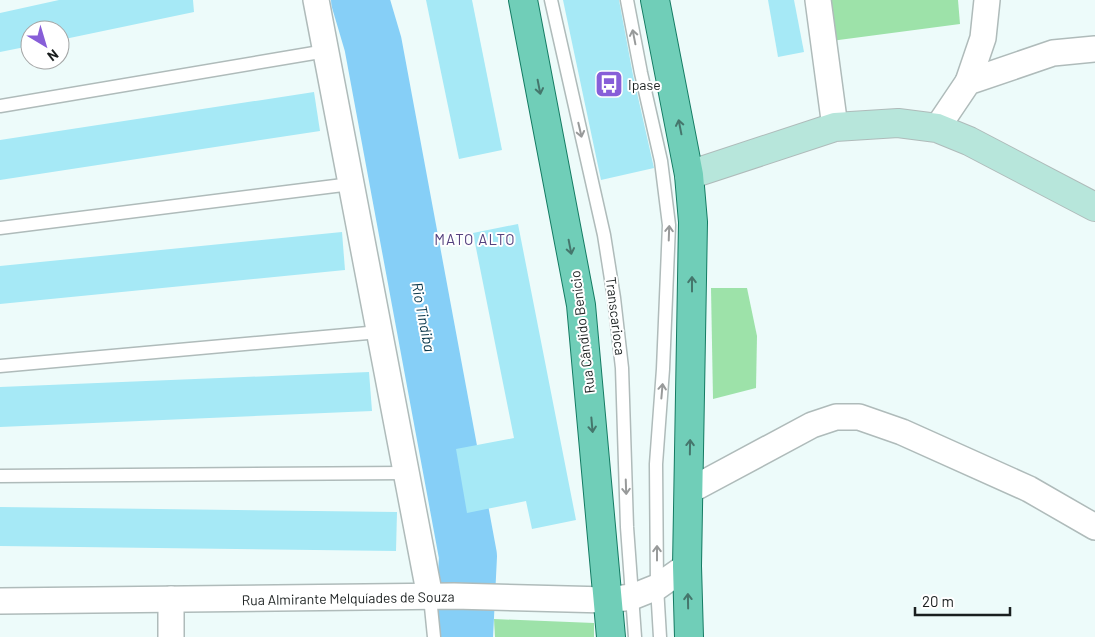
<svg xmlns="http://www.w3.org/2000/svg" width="1095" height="637" viewBox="0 0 1095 637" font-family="Barlow,sans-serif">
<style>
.green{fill:#9de2a9}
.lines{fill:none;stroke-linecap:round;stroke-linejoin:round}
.river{stroke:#86cff7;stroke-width:58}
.building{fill:#a6e9f6}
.lane-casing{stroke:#afbbba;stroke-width:15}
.street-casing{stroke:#afbbba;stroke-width:28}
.secondary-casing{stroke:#afbbba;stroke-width:30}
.primary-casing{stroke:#147b63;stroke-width:30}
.lane{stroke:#fff;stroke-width:12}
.street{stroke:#fff;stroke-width:25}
.secondary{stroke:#b7e6db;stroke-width:28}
.primary{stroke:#70ceb8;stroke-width:28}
.oneway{stroke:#989a9a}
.oneway2{stroke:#45766c}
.labels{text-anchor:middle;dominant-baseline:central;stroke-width:4;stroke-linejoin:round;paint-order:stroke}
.poi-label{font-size:14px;fill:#1a1f1f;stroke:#fff;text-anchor:start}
.street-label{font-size:14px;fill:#1a1f1f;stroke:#fff}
.neighbourhood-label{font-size:15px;letter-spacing:1px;fill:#54417e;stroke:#fff}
.water-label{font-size:15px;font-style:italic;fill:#09364a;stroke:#fff}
</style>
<rect width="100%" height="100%" fill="#edfbfa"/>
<!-- green -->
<g class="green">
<path d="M825,0H958L960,24L831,41Z"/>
<path d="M711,288H747L757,336L756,388L713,399Z"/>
<path d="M494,619L594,623V637H495Z"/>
</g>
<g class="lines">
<!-- river -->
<path class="river" d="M360,0L373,44L468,556L464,637"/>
</g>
<!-- building -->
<g class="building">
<path d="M59,0H193L194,12L60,40V30H30V46L0,52V13Z"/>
<path d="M426,0H472L502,150L459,159Z"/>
<path d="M563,0H619L633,75L654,168L601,180Z"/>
<path d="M768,0H794L804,52L778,57Z"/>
<path d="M314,92L320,131L0,180V140Z"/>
<path d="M518,224L576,520L532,529L526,501L467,513L456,449L514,438L473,233Z"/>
<path d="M342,232L345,270L0,304V266Z"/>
<path d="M369,372L372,411L0,427V387Z"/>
<path d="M0,507L397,512L396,551L0,546Z"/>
</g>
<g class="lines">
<defs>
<g id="lane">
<path d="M551,0L604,235L614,298L622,368L627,527L635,637"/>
<path d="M627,0L641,73L661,161L669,225L663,369L656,464L657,587L660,637"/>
<path d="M0,106L326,51"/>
<path d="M0,228L351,184"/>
<path d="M0,366L379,332"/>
<path d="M0,476L406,473"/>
<path d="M430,597L434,637"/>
</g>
<g id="street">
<path d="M316,0L430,597"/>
<path d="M818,0L835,127"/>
<path d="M968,82L983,38L987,0"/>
<path d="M937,128L968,82L1053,53L1095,49"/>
<path d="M689,491L812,425L836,417H859L902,432L1029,489L1095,527"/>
<path d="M0,601L454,596L607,600L632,597L657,587L687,566"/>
<path d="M171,637V599"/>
</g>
<path id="secondary" d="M689,175L835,127L898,123L937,128L969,141L1095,207"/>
<g id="primary">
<path d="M523,0L581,305L611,637"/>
<path d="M655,0L689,175L693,222L687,566L689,637"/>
</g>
</defs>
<!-- lane casing -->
<use href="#lane" class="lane-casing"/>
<!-- street casing -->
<use href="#street" class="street-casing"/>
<!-- secondary casing -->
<use href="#secondary" class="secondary-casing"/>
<!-- primary casing -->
<use href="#primary" class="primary-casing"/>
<!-- lane -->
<use href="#lane" class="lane"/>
<!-- street -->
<use href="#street" class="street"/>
<!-- secondary -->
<use href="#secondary" class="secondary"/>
<!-- primary -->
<use href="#primary" class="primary"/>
</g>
<!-- one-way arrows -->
<defs><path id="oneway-shaft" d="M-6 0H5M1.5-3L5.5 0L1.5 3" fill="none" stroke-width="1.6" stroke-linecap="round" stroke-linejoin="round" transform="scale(1.25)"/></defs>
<g class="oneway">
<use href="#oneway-shaft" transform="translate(634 37) rotate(-101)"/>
<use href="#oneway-shaft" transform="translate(580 130) rotate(77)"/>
<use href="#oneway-shaft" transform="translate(669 233) rotate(-88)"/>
<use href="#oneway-shaft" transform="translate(662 391) rotate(-85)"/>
<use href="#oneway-shaft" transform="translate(626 487) rotate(88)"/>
<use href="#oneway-shaft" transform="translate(657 553) rotate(-90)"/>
</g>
<g class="oneway2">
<use href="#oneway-shaft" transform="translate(539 87) rotate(79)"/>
<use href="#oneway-shaft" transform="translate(680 127) rotate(-101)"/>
<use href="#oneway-shaft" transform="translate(570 247) rotate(79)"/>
<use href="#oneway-shaft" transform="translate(692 284) rotate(-90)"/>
<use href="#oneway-shaft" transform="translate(592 425) rotate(85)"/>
<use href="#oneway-shaft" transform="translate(690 447) rotate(-89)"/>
<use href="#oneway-shaft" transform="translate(688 601) rotate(-91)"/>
</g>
<!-- icons -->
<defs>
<symbol id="bus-square" viewBox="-11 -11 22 22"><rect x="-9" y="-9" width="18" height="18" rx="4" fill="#875ed8" stroke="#fff"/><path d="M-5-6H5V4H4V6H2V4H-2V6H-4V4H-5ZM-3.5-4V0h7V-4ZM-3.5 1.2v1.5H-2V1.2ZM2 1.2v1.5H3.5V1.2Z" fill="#fff"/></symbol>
</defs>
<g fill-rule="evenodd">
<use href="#bus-square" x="593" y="68" width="32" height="32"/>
</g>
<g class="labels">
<!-- poi labels -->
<g class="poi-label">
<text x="628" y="84">Ipase</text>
</g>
<!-- street labels -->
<g class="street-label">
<text transform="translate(616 316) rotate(83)">Transcarioca</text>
<text transform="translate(582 332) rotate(-97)">Rua Cândido Benício</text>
<text transform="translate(348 598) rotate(-1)">Rua Almirante Melquíades de Souza</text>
</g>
<!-- neighbourhood labels -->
<g class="neighbourhood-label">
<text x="475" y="239">MATO ALTO</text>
</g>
<!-- water labels -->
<g class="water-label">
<text transform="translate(424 317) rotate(79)">Rio Tindiba</text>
</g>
</g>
<!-- north arrow -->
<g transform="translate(45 45) rotate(142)"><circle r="24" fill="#ffffff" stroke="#a3a5a5"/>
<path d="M0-4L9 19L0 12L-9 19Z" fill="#875ed8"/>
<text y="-8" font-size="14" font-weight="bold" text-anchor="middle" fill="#1a1f1f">N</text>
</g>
<!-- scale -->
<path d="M915 607v8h95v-8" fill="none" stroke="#1a1f1f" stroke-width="2.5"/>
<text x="922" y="607" font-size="15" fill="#1a1f1f" stroke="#ffffff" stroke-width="4" paint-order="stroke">20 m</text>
</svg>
